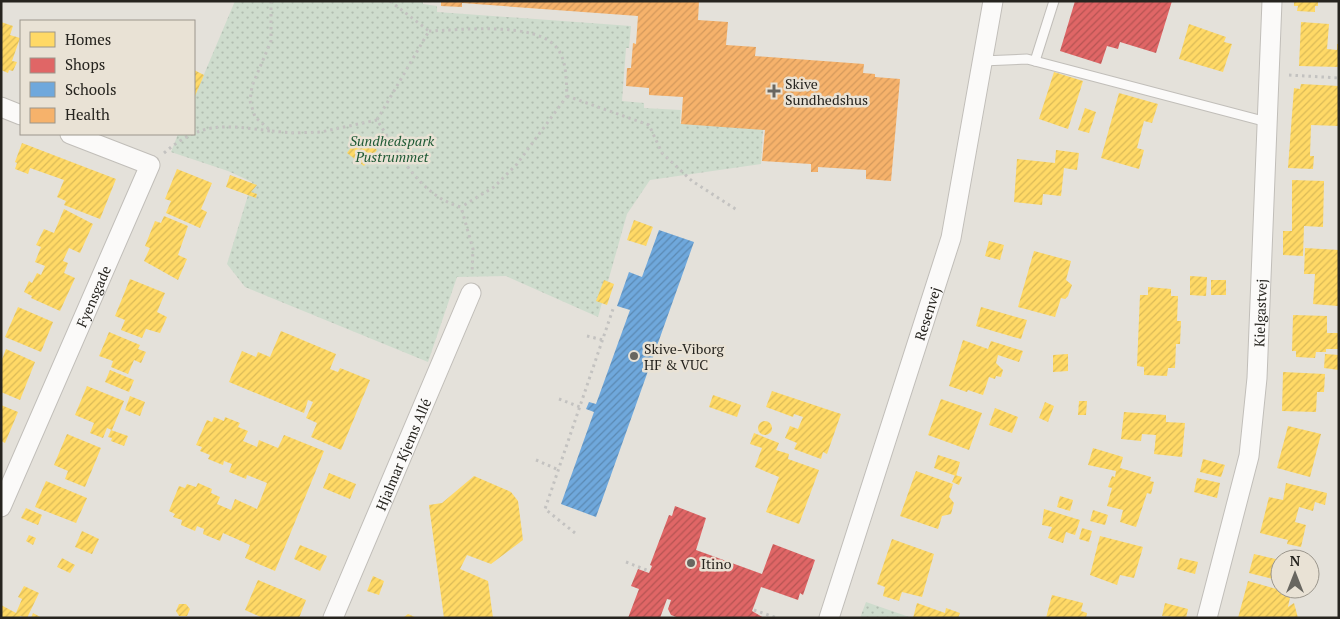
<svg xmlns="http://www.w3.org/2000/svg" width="1340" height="619" viewBox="0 0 1340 619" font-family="'PT Serif',serif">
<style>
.green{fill:url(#green-dots)}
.homes{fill:url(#homes-hatch)}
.shops{fill:url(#shops-hatch)}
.schools{fill:url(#schools-hatch)}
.health{fill:url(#health-hatch)}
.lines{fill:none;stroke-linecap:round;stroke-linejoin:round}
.service-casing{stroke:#c1beb9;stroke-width:11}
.minor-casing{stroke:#c1beb9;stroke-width:21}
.path{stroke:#c3c2c0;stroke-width:3;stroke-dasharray:2.5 4;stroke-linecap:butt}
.service{stroke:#fbfaf9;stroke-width:9}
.minor{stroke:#fbfaf9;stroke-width:19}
.poi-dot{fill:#686660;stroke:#e9e2d5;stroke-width:2}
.labels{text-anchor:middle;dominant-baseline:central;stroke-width:5;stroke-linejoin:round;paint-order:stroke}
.poi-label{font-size:14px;fill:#26241f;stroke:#e9e2d5;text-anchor:start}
.park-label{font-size:14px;font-style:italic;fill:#1e5934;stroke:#e9e2d5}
.street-label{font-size:14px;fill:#26241f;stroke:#e9e2d5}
</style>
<defs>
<pattern id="green-dots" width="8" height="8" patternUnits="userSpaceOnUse" patternTransform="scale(1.25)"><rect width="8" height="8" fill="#cedccd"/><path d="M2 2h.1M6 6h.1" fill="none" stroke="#b1bdb0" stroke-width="1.8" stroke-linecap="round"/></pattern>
<pattern id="homes-hatch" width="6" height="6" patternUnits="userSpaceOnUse" patternTransform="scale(1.25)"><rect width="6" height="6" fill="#ffd966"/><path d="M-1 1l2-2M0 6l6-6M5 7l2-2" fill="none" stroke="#daba58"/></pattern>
<pattern id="shops-hatch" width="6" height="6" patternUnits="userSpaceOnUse" patternTransform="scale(1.25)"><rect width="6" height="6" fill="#e06666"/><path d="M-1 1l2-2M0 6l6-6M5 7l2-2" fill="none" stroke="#b55453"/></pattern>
<pattern id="schools-hatch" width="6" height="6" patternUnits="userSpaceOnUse" patternTransform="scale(1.25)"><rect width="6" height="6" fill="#6fa8dc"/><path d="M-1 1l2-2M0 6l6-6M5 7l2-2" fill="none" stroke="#5b89b2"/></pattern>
<pattern id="health-hatch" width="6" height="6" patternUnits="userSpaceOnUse" patternTransform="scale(1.25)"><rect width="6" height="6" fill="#f6b26b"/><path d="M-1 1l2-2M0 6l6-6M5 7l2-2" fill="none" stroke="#d3995c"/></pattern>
</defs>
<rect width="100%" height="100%" fill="#e4e1da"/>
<!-- green -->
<g class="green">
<path d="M235,1H423V4L437,6V12L631,26L629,48H626L622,101L644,103V108L681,110L680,123L763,129L761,164L650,180L627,214L598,317L506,276L457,277L428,362L245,287L227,264L252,182L228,171L171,152L178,134H194V98Z"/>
<path d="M866,602L912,618H860Z"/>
</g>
<!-- homes -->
<g class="homes">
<path d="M1294,1H1318V6H1315V12L1297,11L1298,6H1294Z"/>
<path d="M1,22L13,26L10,35L20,38L12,61L17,62L13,71L9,70L8,73L1,70Z"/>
<path d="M1301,22L1329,24L1327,49L1337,50V44H1339V67L1299,66Z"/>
<path d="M1189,24L1226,37L1224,42L1232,44L1223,72L1179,59Z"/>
<path d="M194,70L204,75L195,96L194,95Z"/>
<path d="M1054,72L1083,81L1068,129L1039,119Z"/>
<path d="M1301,84L1339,86V126L1311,125L1310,156H1314L1313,169L1288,168L1294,88L1300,89Z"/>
<path d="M1119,93L1158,104L1152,123L1144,121L1137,148L1144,150L1139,169L1101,158Z"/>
<path d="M1085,108L1096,112L1089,133L1078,130Z"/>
<path d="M360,136L377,150L364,166L347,153Z"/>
<path d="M22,143L116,179L100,219L64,205L66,201L57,197L64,180L30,168L28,174L15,169L17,163L15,162Z"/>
<path d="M1056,150L1079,153L1077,170L1064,168L1061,196L1043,194L1042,205L1014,202L1017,159L1055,163Z"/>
<path d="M177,169L212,183L201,209L207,212L200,228L166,213L171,201L165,199Z"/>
<path d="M230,175L257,185L251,192L257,194L256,198L226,187Z"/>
<path d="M1292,180L1324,181L1323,227L1304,226L1303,256L1283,255V231H1292Z"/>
<path d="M64,209L93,224L80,253L69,248L63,261L68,263L64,273L75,278L60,311L31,298L32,296L24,292L29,281L32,283L37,273L41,275L45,266L35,262L41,247L36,245L44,229L54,233Z"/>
<path d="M164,216L188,226L178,255L187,259L178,280L144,261L150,248L145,246L155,221L161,223Z"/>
<path d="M634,220L653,227L646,246L627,240Z"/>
<path d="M989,241L1004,245L1000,260L985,256Z"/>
<path d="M1305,248L1339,250L1338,306L1313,304L1315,274H1304Z"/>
<path d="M1034,251L1071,261L1066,280L1072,285L1068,296L1065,299L1061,298L1055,317L1018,307Z"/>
<path d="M1190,276L1207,277L1206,296L1190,295Z"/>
<path d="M130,279L165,293L157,312L167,317L160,333L146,329L142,338L121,330L125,320L115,316Z"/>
<path d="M604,280L614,284L607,305L596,301Z"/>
<rect x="1211" y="280" width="15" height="15"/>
<path d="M1148,287L1171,289V296H1178L1177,321H1181L1180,344H1176L1175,368H1168L1167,376L1144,375V367L1137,366L1140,295H1148Z"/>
<path d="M18,307L53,322L41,352L5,337Z"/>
<path d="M981,307L1027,320L1021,339L976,326Z"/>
<path d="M1293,315L1327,316V333H1338V349H1326V352H1316L1315,358L1296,357V351H1292Z"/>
<path d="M281,331L336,354L330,369L338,372L340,368L370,380L341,450L311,437L317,423L306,418L313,402L308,400L304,413L229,382L242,351L256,357L258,352L270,357Z"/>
<path d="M109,332L140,345L138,349L146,352L141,363L134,360L128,374L111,367L113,361L99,356Z"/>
<path d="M963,340L988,349L991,341L1023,351L1019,362L998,355L996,363L1003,370L1001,377L996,376L995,379L989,377L983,395L968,390L967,392L949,386Z"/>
<path d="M6,349L35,362L20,400L1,392V362Z"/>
<path d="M1068,354V371L1053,372V355Z"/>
<path d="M1325,354L1339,355V370L1324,368Z"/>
<path d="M110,370L134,380L129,392L105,382Z"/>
<path d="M1283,372L1325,374L1324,392H1317L1316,412L1282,411Z"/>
<path d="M87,386L124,401L112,430L107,428L103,438L90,433L94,423L75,415Z"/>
<path d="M772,391L841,414L827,454L823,452L821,459L794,449L797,443L785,438L790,426L798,429L803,417L794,414L793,417L766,407Z"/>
<path d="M713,395L741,405L737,417L709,407Z"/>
<path d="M130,396L145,402L140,416L125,410Z"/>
<path d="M941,399L982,413L969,450L928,435Z"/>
<path d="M1079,401H1087L1086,415H1078Z"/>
<path d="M1045,402L1054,406L1048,422L1039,418Z"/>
<path d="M1,405L18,412L5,443L1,441Z"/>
<path d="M995,408L1018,417L1012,433L989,425Z"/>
<path d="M1124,412L1166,415V422L1185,423L1182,457L1154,454L1156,435L1142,434L1141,441L1121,439Z"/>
<path d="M214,417L224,421L225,417L240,423L238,427L248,431L243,441L257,447L259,440L278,448L284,435L324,451L275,571L245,558L250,545L223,533L220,541L203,534L204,529L197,526L195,531L181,525L182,520L173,517L175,514L169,511L179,486L185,488L187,484L196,487L198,483L212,489L211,493L220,497L217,504L231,510L235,499L257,509L267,483L247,475L246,479L229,472L232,464L224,461L223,465L208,459L210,455L200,451L202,447L196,445L207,420L212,422Z"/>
<circle cx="765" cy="428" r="7"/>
<path d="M1288,426L1321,434L1310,477L1277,468Z"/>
<path d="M111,430L128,436L124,446L111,441L112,438L108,437Z"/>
<path d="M754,433L779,443L776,450L789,454L788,459L819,470L799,524L766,512L779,477L755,467L762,448L750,444Z"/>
<path d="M67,434L101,448L85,487L65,479L68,471L54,465Z"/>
<path d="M1093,448L1123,457L1120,468L1151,477L1150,481L1154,482L1151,494L1147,493L1136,527L1120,522L1123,510L1107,506L1112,488L1108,487L1112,476L1115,477L1116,471L1088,465Z"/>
<path d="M938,455L960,462L956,476L934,468Z"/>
<path d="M1203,459L1225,465L1221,477L1200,472Z"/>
<path d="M916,471L953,484L949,497L954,503L951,514L942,516L938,529L900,516Z"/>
<path d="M329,473L356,484L350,499L323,488Z"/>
<path d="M955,475L962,477L959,485L952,482Z"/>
<path d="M474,476L511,492L518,501L523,540L491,564L467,555L460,569L488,581L493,618H444L429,505L442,503Z"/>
<path d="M1197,478L1220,483L1217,498L1194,492Z"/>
<path d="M46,481L87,498L76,523L35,507Z"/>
<path d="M1286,483L1327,493L1325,505L1315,502L1313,511L1299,507L1295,522L1306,525L1301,547L1287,544L1288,540L1260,533L1269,497L1283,500Z"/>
<path d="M1060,496L1073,500L1070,511L1057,507Z"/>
<path d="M26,508L42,515L38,525L21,518Z"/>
<path d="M1044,509L1080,520L1075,535L1066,532L1063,543L1048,538L1052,527L1042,525Z"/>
<path d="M1093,510L1108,515L1105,525L1090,521Z"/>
<path d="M1082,528L1092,531L1089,542L1079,539Z"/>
<path d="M82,531L99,539L92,554L75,547Z"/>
<path d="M29,535L36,538L33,545L26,541Z"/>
<path d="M1100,536L1143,547L1134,578L1120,575L1117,585L1090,575Z"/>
<path d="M892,539L934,554L922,597L902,592L899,601L883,596L885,587L877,584Z"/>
<path d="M300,545L327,556L320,571L294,559Z"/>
<path d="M1254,554L1280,560L1277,580L1249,573Z"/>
<path d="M62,558L75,565L70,573L57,567Z"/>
<path d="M1180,558L1198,562L1195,574L1177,569Z"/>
<path d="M373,576L384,581L379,595L367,591Z"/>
<path d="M258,580L306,600L299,618H263L245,610Z"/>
<path d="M1248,581L1291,593L1288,607L1294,603L1298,618H1238Z"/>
<path d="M24,586L39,593L27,618L20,616L19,618H1V605L16,613L22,599L18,597Z"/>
<path d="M1052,595L1083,603L1081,611L1087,613L1086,618H1046Z"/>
<path d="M917,603L945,613L946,608L960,613L958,618H913Z"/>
<path d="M1165,603L1188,609L1186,618L1162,616Z"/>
<path d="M179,604H186L190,609L187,616H179L176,611Z"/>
<path d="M33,613L42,618H31Z"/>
<path d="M408,614L417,618H403Z"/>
</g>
<!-- shops -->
<g class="shops">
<path d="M1075,1H1172L1156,53L1120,42L1118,49L1107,46L1101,64L1060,51Z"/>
<path d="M675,506L706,518L696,550L762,574L773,544L815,560L803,595L800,593L798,600L761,587L752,611L764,618H679L671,615L668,609L671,600L667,599L660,618H628L639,589L631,586L638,569L649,573L652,566L650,565L669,515L672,516Z"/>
</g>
<!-- schools -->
<path class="schools" d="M659,230L694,242L596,517L561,504L594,412L586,409L589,402L596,404L630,310L617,306L629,272L642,277Z"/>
<!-- health -->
<path class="health" d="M441,1H699L698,20L728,22L726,45L756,47L755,56L864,64L863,73L875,74V77L900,79L891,181L866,179V170L818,167V172H811V164L762,161L765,130L681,124L683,97L649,95V88L626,86L627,68H631L633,43L636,44L638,16L462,3V7L441,6Z"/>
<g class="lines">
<defs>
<g id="service">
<path d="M982,61L1027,59L1267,122"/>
<path d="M1035,61L1054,1"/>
</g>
<g id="minor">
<path d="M1,107L21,115"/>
<path id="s1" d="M1,507L150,165L70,134"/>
<path id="s2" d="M333,618L471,293"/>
<path id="s3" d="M829,618L951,238L993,1"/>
<path id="s4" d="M1207,618L1249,456L1257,378L1272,1"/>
</g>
</defs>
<!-- service casing -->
<use href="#service" class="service-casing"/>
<!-- minor casing -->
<use href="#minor" class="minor-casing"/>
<!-- path -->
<g class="path">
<path d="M271,1V41L252,86L250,101L255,117L271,131L294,133L321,132L377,120"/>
<path d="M390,1L429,31L377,120C399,154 420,196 461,207L473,249L472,273"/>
<path d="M429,31C461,30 536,21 557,48C567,61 566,80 567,96L517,164L494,187L461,207"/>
<path d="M1289,75L1339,78"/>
<path d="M567,96L649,125L662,153L692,181L737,210"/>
<path d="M164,153C201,121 225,125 270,131"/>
<path d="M587,336L603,340"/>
<path d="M559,399L580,407"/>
<path d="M536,460L559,470"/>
<path d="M575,533L545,509L613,309"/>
<path d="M626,562L649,571"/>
<path d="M754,610L777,618"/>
</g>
<!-- service -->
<use href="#service" class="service"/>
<!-- minor -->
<use href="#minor" class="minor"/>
</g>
<!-- markers -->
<g class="poi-dot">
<path d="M771.5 83.5h5v5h5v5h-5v5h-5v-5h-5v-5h5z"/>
<circle cx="634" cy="356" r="5"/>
<circle cx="691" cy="563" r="5"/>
</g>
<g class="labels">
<!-- poi labels -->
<g class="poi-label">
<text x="785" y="83">Skive<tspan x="785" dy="16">Sundhedshus</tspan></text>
<text x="644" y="348">Skive-Viborg<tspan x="644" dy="16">HF &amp; VUC</tspan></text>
<text x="701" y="563">Itino</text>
</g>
<!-- park labels -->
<g class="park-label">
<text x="392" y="140">Sundhedspark<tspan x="392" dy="16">Pustrummet</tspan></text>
</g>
<!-- street labels -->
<g class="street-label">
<text stroke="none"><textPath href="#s1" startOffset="230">Fyensgade</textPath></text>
<text stroke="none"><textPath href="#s4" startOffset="311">Kielgastvej</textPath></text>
<text stroke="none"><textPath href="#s3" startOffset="320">Resenvej</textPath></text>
<text stroke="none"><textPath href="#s2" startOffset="178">Hjalmar Kjems Allé</textPath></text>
</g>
</g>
<!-- border -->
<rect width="1340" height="619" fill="none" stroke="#26241f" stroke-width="5"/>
<!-- legend -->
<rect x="20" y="20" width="175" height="115" fill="#e9e2d5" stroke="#9b968c"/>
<rect x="30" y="32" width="25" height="15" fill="#ffd966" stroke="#9b968c"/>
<text x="65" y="45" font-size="15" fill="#26241f">Homes</text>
<rect x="30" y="58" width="25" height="15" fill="#e06666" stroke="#9b968c"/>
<text x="65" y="70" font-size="15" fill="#26241f">Shops</text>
<rect x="30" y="82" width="25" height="15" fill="#6fa8dc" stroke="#9b968c"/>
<text x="65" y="95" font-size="15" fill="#26241f">Schools</text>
<rect x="30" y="108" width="25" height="15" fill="#f6b26b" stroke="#9b968c"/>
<text x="65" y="120" font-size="15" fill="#26241f">Health</text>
<!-- north arrow -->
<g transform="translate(1295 574)"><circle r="24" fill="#e9e2d5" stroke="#9b968c"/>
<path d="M0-4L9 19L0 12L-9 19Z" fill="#686660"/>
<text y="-8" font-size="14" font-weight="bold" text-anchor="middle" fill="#26241f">N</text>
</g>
</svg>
